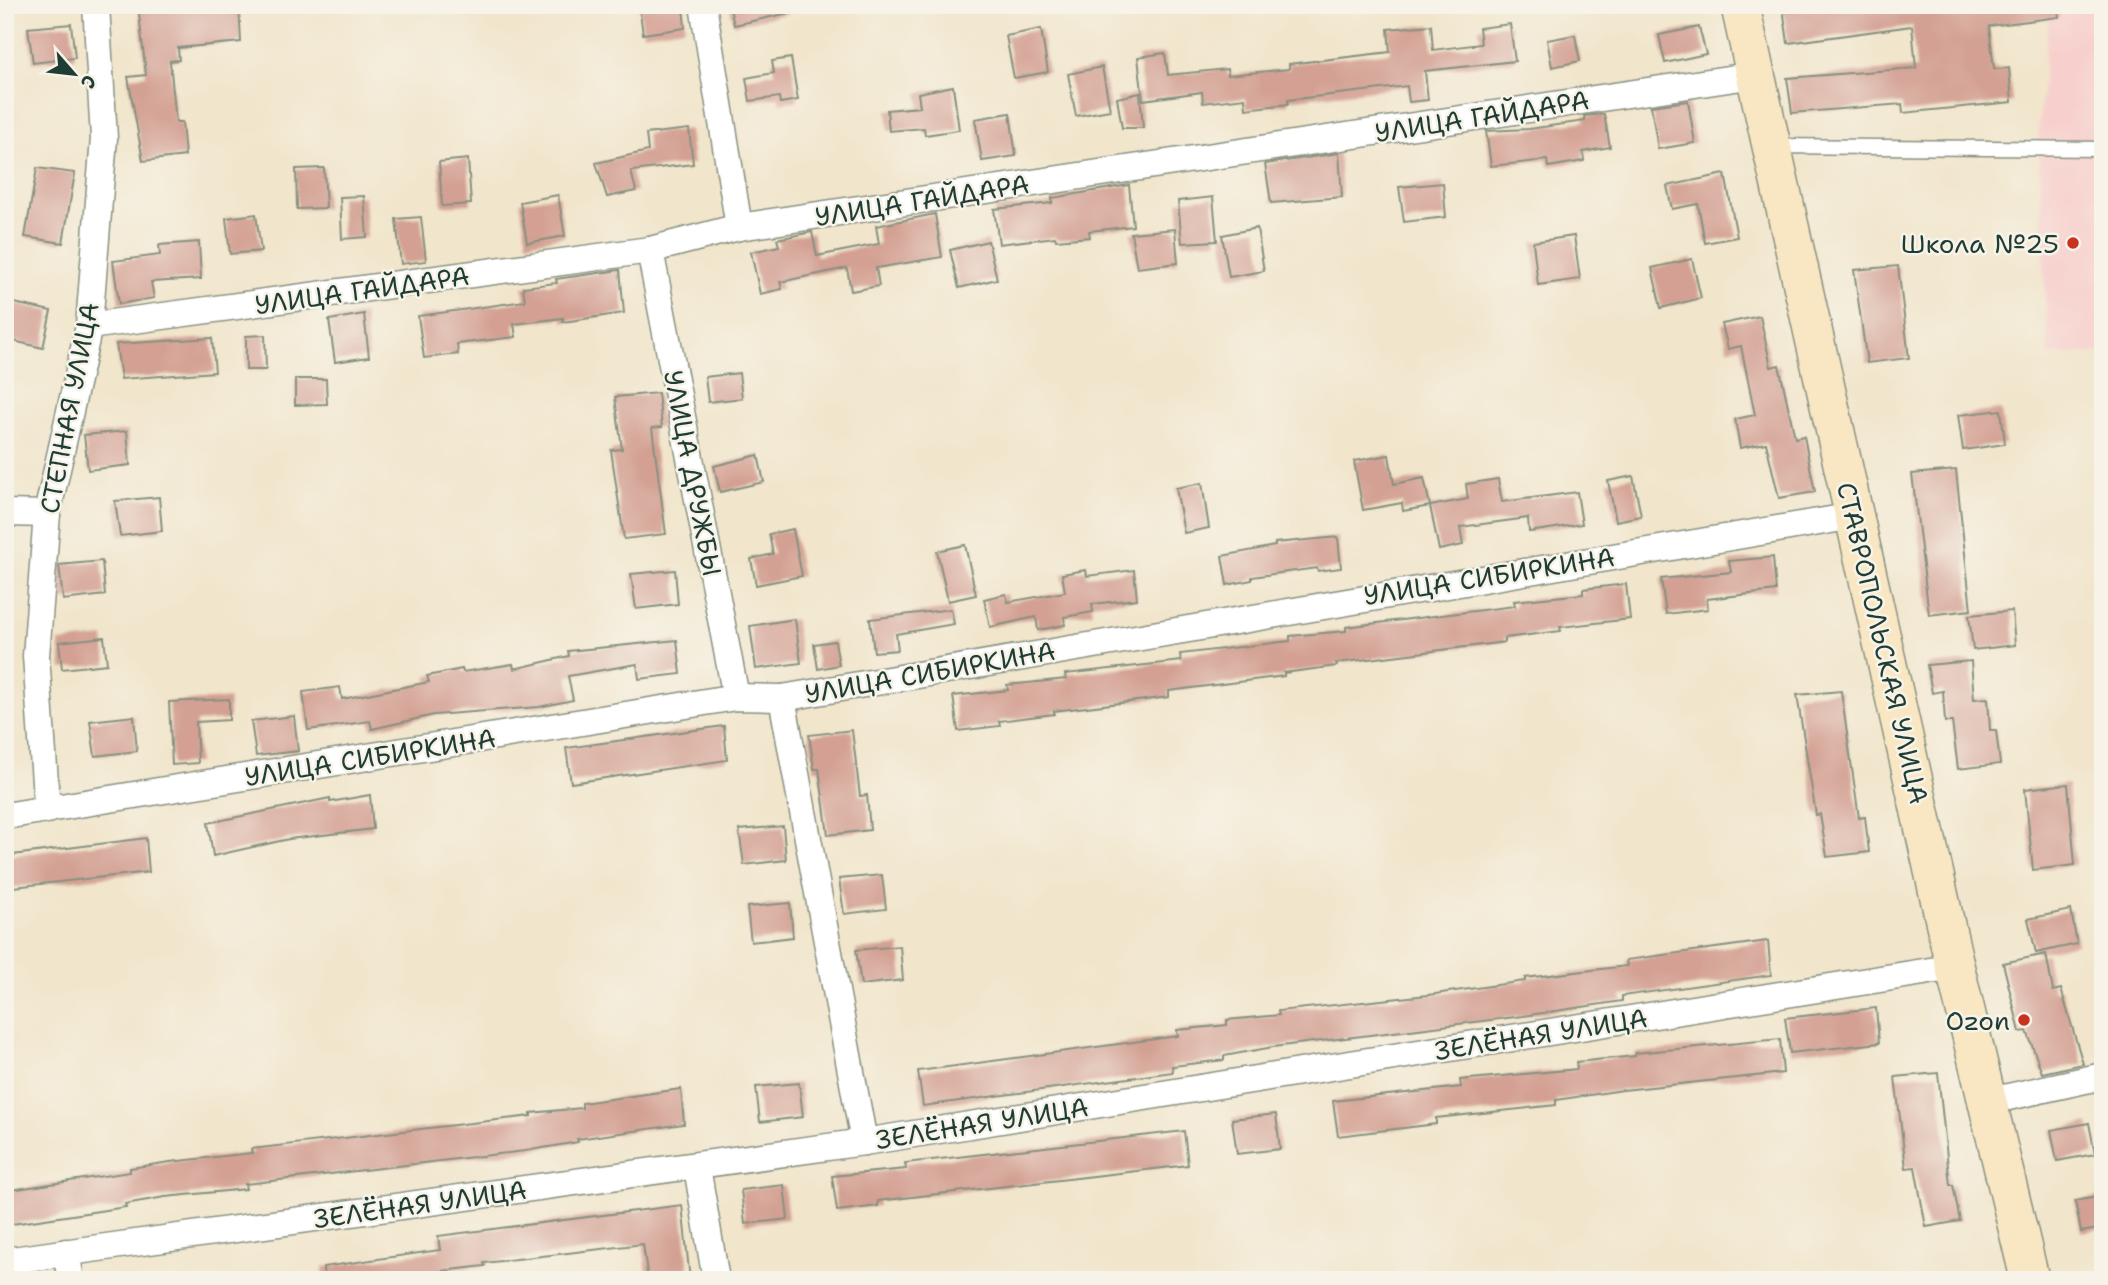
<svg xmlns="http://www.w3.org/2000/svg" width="2108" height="1285" viewBox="0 0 2108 1285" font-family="'Shantell Sans',sans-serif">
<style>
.built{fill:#f7d0cd}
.building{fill:#d3a093}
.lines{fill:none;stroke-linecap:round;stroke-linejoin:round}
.lane-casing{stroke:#889180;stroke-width:17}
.street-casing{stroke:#889180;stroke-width:29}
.secondary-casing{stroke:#889180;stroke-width:41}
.lane{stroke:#fff;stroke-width:14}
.street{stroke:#fff;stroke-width:26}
.secondary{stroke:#f9e7c3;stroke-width:38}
.poi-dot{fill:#c8321e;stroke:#f7f3e8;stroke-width:2.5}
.labels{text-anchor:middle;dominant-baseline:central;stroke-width:5;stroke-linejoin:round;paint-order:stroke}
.street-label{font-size:26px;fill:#1f3d34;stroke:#f7f3e8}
.poi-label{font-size:26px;fill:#1f3d34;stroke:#f7f3e8;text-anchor:end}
</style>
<rect width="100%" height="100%" fill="#f7f3e8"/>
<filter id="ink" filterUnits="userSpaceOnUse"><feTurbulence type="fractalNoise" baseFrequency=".0143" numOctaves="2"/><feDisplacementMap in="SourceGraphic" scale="14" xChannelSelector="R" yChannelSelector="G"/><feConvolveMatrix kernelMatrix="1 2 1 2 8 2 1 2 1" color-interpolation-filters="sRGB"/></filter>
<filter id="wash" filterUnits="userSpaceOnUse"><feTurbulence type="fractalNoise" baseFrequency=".00686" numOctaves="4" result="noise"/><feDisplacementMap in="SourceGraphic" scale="28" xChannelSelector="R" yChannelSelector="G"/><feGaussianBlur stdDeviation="1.57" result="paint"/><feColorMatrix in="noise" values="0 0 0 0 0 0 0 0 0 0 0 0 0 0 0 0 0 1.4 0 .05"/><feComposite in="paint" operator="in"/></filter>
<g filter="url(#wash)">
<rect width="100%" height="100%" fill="#f1e5cb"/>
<!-- built -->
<path class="built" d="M2050,5H2093V19H2103V352L2048,355L2038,135Z"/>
<g id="blocks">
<!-- building -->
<g class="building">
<path d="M138,5H239L241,42L178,48L179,60L170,61L176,122H182L185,156L143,161L128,77L146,75Z"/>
<path d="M639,5H683L685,28L643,34Z"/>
<path d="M729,5H788L789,13L734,25Z"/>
<path d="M1809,5H1943V9L1967,5H2058L2059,17L1989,26L1994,69L2009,68L2012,102L1903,113L1902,104L1792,113L1787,78L1916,68L1912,26L1788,43L1783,8Z"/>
<path d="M71,24L75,58L33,63L28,28Z"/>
<path d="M1510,24L1515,61L1425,71L1428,100L1409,102L1407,86L1288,100V104L1246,109L1245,98L1203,103L1202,92L1143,100L1138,57L1165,53L1168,75L1227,69L1228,75L1289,69V64L1390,52L1388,29L1431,25L1433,50L1481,44L1479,28Z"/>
<path d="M1699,27L1706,54L1665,63L1659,35Z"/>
<path d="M1041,29L1048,72L1014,78L1006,36Z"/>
<path d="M1575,35L1580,61L1552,67L1547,40Z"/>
<path d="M791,58L798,100L780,103L779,97L750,101L746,78L774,73L772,61Z"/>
<path d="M1102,67L1110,110L1076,116L1068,74Z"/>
<path d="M953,86L959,130L925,135L924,128L889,131L887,110L920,107L918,93Z"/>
<path d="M1140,93L1143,128H1122L1117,98Z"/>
<path d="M1688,101L1695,143L1658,149L1651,106Z"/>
<path d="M1010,113L1016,156L982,161L975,119Z"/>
<path d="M1604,114L1610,147L1583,152L1584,161L1548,167L1547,160L1491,166L1486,131L1529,129L1585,121L1584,116Z"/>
<path d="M689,129L693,164L631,171L636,191L607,197L596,163L648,151L646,134Z"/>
<path d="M1339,153L1342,197L1271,203L1265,164Z"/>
<path d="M468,159L471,204L442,206L439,162Z"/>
<path d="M37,168L75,173L63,243L25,237Z"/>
<path d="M324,168L326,208L297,209L296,169Z"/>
<path d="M1725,174L1737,237L1705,243L1698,204L1672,209L1667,186Z"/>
<path d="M1443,183L1446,217L1404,222L1399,187Z"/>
<path d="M1129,185L1133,226L1089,231L1090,237L1056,240L1055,237L999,244L994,209L1052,203V198Z"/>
<path d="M558,195L565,236L527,243L520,202Z"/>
<path d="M364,196L367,237L342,239L340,197Z"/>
<path d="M1213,197L1217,241L1182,243L1178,201Z"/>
<path d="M256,214L261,251L230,254L226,218Z"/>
<path d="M935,214L942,257L876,268L879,286L851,291L847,268L780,282L782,289L760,294L751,252L779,246L777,239L812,232L817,256L879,244L876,226Z"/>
<path d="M421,217L426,261L401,264L396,219Z"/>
<path d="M1257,228L1264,271L1229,277L1222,235Z"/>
<path d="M1175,229L1178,263L1137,268L1131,233Z"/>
<path d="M1574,236L1580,279L1538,285L1533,242Z"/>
<path d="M988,241L997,279L959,288L950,250Z"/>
<path d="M199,242L201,279L151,282L154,298L119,304L113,261L160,255L159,245Z"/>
<path d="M1692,259L1701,298L1661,308L1652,268Z"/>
<path d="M1898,266L1909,358L1867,363L1854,270Z"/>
<path d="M620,270L624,313L563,322V318L514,324L516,337L457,344L458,354L424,358L418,316L525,301L523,287L557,283L556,279Z"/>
<path d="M5,301L51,311L43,348L5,339Z"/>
<path d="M364,314L369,357L335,362L329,320Z"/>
<path d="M1760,316L1771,367L1779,365L1795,438L1804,436L1815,492L1779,498L1766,443L1740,448L1735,419L1755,415L1741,346L1728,349L1722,324Z"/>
<path d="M265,335L266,370H246V336Z"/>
<path d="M212,338L215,372L121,379L116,344Z"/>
<path d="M739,373L742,398L708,402L705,377Z"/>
<path d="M295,379H326L327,404L295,405Z"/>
<path d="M658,393L662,427L652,428L666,534L624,539L611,450L622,449L615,397Z"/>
<path d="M2001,410L2005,444L1963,450L1958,415Z"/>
<path d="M127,431L130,465L88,470L84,435Z"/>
<path d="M758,455L764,482L720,492L714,466Z"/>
<path d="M1389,455L1394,484L1424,478L1430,506L1403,511L1402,503L1363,510L1354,461Z"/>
<path d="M1956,470L1971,610L1929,615L1912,474Z"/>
<path d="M1633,476L1641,516L1616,521L1608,481Z"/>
<path d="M1498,479L1502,502L1577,492L1582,524L1529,532L1528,518L1460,527L1463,545L1439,550L1430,506L1468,499L1466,484Z"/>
<path d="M1202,483L1209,528L1184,533L1176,488Z"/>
<path d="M159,497L162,531L120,536L115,501Z"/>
<path d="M793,529L802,576L756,585L751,559L773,554L769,534Z"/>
<path d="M1338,537L1341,568L1318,571L1317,568L1252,577V580L1227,585L1222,556L1275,546V543Z"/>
<path d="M965,545L976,595L948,601L937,551Z"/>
<path d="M1773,557L1776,591L1707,599L1708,609L1666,614L1661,579L1731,572L1729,561Z"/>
<path d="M102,561L105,595L63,600L59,565Z"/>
<path d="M675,570L678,604L636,609L631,574Z"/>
<path d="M1086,570L1087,576L1134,570L1137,599L1092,604L1093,612L1064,617L1065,625L1038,630L1036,617L990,627L984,599L1006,594L1008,602L1065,592L1062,574Z"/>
<path d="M1626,584L1630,619L1560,627L1561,631L1505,638V642L1336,663L1337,666L1284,673V676L1169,691V697L1054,711V714L999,721L1000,726L958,731L953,696L1008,690L1007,685L1066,679L1065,674L1181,661L1180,654L1290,641V636L1346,631V627L1515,606L1514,601L1583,594V589Z"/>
<path d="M951,609L954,624L896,634L898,650L874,652L870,619Z"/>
<path d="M2012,611L2015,645L1973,650L1969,615Z"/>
<path d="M795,619L801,663L756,669L750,626Z"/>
<path d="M104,637L107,664L62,669L59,642Z"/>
<path d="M677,640L681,674L639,679L637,664L568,676L573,700L539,707L434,715L372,729L370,721L308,730L303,692L340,687L342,699L429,682L427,676L462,669L463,672L513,664L514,669L569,656L568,651Z"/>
<path d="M835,641L839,665L818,669L814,644Z"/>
<path d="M1971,661L1974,699L1988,698L1990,730H1996L2000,764L1958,769L1952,722H1945L1943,691L1932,693L1927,665Z"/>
<path d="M1841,691L1859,818L1865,817L1869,852L1827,857L1820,814L1816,815L1797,695Z"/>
<path d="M229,699V720L196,722L198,763L172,765L169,702Z"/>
<path d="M134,716L137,751L95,756L90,721Z"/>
<path d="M294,716L298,751L256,756L251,721Z"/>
<path d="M724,726L727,760L571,783L566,748Z"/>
<path d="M852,730L860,796L867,795L870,830L828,835L819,769H814L809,735Z"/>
<path d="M2068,784L2075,865L2033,870L2025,789Z"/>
<path d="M370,795L373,829L289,839L213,856L208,823L330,798V802Z"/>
<path d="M783,826L786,860L744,865L739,830Z"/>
<path d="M146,838L149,872L5,888V856Z"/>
<path d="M882,875L886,909L844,914L839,879Z"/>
<path d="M790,903L793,937L751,942L747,907Z"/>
<path d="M2071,910L2077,944L2036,953L2028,919Z"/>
<path d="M1768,941L1771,975L1622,996V1001L1523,1016L1273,1047L1224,1056V1060L1172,1066L1173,1072L923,1106L918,1071L1178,1036L1177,1030L1227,1025V1020L1279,1015L1278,1011L1428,995L1525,981V978L1627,966L1626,960Z"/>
<path d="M900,946L903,980L861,985L856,950Z"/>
<path d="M2046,954L2053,991L2061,989L2083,1064L2042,1073L2027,1031L2020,1032L2003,963Z"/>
<path d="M1876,1008L1879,1043L1790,1053L1785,1018Z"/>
<path d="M1780,1039L1783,1073L1623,1090L1556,1100V1105L1436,1118V1124L1338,1136L1333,1101L1461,1087L1460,1080L1577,1069L1576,1062L1635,1056V1053Z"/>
<path d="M1938,1073L1950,1185H1953L1960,1221L1926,1227L1915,1167L1906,1168L1895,1077Z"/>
<path d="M799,1083L803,1117L760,1122L756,1087Z"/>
<path d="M681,1089L684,1124L577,1139L578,1142L525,1151L245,1184L246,1189L165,1197L125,1204L126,1207L5,1225V1191L11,1190L130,1172V1168L170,1162L252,1153L251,1149L531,1116V1113L582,1108V1103Z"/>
<path d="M1276,1114L1280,1149L1237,1154L1232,1119Z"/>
<path d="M2089,1123L2095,1154L2057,1161L2051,1130Z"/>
<path d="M1184,1131L1188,1165L878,1201V1206L837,1211L832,1176L906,1169L905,1163Z"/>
<path d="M784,1185L788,1219L745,1224L741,1190Z"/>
<path d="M2103,1196V1228L2081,1232L2075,1201Z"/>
<path d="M682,1205L690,1280H648L643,1244L484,1263L485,1266L434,1272V1280H324L323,1267L440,1250L438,1236Z"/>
</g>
</g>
</g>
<g filter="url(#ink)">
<use href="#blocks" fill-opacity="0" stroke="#889180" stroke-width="2"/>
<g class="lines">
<defs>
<path id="lane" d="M1772,146L2103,149"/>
<g id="street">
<path d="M703,5L739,227"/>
<path d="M650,250L736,697"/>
<path d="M89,326L650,250L739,227L1755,75"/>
<path d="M5,513L47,514"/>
<path d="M782,698L864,1142"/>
<path d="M47,810L36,656L47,514L89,326L104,138L96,5"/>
<path d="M5,816L736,697L782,698L1854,516"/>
<path d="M1986,1102L2103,1076"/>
<path d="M697,1167L716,1280"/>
<path d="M66,1252L71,1280"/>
<path d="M5,1261L864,1142L1955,967"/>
</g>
<path id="secondary" d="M1740,5L1955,967L2030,1280"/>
</defs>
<!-- lane casing -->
<use href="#lane" class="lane-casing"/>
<!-- street casing -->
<use href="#street" class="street-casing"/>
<!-- secondary casing -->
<use href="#secondary" class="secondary-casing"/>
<!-- lane -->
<use href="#lane" class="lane"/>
<!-- street -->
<use href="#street" class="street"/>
<!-- secondary -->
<use href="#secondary" class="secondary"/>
</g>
</g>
<!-- markers -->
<g class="poi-dot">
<circle cx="2073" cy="243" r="7"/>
<circle cx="2024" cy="1020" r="7"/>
</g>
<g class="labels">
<!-- street labels -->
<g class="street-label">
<text transform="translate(1482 116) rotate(-9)">УЛИЦА ГАЙДАРА</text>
<text transform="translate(922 200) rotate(-9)">УЛИЦА ГАЙДАРА</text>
<text transform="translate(362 290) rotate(-8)">УЛИЦА ГАЙДАРА</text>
<text transform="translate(69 408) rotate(-79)">СТЕПНАЯ УЛИЦА</text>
<text transform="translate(693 473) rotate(79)">УЛИЦА ДРУЖБЫ</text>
<text transform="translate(1489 576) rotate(-9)">УЛИЦА СИБИРКИНА</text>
<text transform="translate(1883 643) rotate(77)">СТАВРОПОЛЬСКАЯ УЛИЦА</text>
<text transform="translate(930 672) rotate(-10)">УЛИЦА СИБИРКИНА</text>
<text transform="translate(370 757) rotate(-9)">УЛИЦА СИБИРКИНА</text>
<text transform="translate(1541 1034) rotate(-9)">ЗЕЛЁНАЯ УЛИЦА</text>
<text transform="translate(982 1123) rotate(-9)">ЗЕЛЁНАЯ УЛИЦА</text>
<text transform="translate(420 1204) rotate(-8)">ЗЕЛЁНАЯ УЛИЦА</text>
</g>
<!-- poi labels -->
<g class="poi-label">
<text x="2059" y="243">Школа №25</text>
<text x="2010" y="1020">Ozon</text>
</g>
</g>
<!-- margin -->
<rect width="2108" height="1285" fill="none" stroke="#f7f3e8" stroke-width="28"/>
<!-- north arrow -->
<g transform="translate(74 74) rotate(118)" stroke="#f7f3e8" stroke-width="5" paint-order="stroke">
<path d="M0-5L12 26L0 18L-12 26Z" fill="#1f3d34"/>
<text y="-10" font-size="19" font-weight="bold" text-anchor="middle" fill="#1f3d34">С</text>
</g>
</svg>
